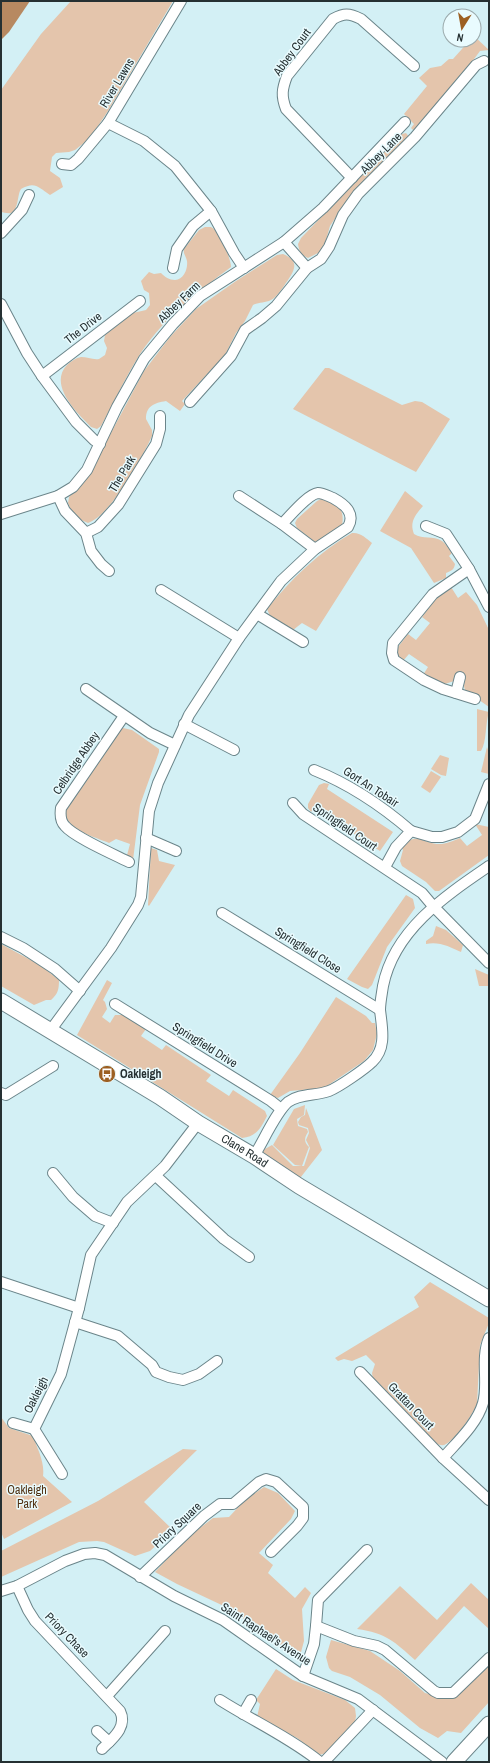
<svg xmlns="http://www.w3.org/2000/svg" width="490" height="1763" viewBox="0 0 490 1763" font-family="'Archivo Narrow',sans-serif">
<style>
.green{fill:#e4c5ac}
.water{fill:#b78961}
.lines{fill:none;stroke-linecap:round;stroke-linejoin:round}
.street-casing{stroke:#6b858a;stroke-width:12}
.secondary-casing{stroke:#6b858a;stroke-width:17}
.street{stroke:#fff;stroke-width:10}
.secondary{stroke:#fff;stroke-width:15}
.labels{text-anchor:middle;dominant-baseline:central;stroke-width:3;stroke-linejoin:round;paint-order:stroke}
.street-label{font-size:12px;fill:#253032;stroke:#e9fbfe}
.poi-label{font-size:12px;font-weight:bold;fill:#253032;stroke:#e9fbfe;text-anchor:start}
.park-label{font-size:12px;fill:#503010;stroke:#e9fbfe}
</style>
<rect width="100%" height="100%" fill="#d3f0f5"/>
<!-- green -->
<g class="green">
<path d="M71,1H173L108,111L90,138L75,150L69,152L56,153L52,157L50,171L60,178L63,187L50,195C38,187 35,181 21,189C17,195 19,209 11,213C8,214 3,212 1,212V90L41,34Z"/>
<path d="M474,36L489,50L480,51L451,90L419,126L413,130L411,128L414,124L404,114L427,86L419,78L430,68L441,66L449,59H453L470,40H474Z"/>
<path d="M406,133L410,138L408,141L393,152L348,199L330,226L324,247L320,252L308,258C301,255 299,251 298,244L301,238L402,134Z"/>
<path d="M205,227C206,227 211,227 211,227C220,231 231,259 231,267C196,293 160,321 137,359C124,380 113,404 101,426L97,429L91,427C77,413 48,385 67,365C71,361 76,358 81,357C87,357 93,360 99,359L105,355L107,348L104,341L105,335L133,313L146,310L150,305L149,293L144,290L141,281L149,272L154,274L161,273C165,277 169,280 175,280C184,279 188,269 187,261C186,256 183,254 184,249L199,230Z"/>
<path d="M283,254C303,262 292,274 284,286C280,291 277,297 271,300C265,303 259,302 253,305L245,321L236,333L225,355L182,401L185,404L180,411L166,401C154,403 146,406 146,419L152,430V436C142,458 111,515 88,523L79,519L71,510L68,503L69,497L91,473L105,444L144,371L170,337L196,309L236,281L277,255Z"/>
<path d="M325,368H329L402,405L415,401L422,402L450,419L416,472L293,409Z"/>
<path d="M405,491L423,506C416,514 409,522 414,534C423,540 433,535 442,541C446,544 449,549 452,553L449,556L455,564C454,570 451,571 446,573V578L434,583L411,548L380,531Z"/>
<path d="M321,499C338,504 345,508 342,526L319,541L315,542L297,528L295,523L297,519L317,501Z"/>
<path d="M352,533C360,532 366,538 372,543L316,631L302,623L293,630L270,616L267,609C291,579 319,552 352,533Z"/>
<path d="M451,587L458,598L466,592L477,605L489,630V707L465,690L464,686L465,676L456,674L454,681L445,684L423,675L428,667L409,654L402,662L397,658L398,647L408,634L416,640L430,623L422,617L437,597Z"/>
<path d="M477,709L489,712C485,724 487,741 481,751H477Z"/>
<path d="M123,728L132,730L159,749V752L140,805L133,860L126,859L130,844L116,839L109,843C95,837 63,829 65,809L117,733Z"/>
<path d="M487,747L489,753V774L481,772Z"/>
<path d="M440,755L449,758L446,776L441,775L431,769Z"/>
<path d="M431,771L441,777L430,793L421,787Z"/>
<path d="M324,783L329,784L327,789L393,832L380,851L314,808L311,812L308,808V804L319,785Z"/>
<path d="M475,824L489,827V855L439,891H435L426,882L402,866L400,861L403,850L402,848C416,829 423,845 442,844C448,843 455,840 460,838L467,846L482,835Z"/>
<path d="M151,848L157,850L159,861L175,865L149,906L148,905Z"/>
<path d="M406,895L413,899L415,908L387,947L372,985L368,989L362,987L347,979Z"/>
<path d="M436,926L446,930L463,945L461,952C450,947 439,941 426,944V941L433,936Z"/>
<path d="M1,944L40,965L59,980C59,989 58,994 51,1000H46L34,1005L1,986Z"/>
<path d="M475,969L489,975V986H479Z"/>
<path d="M107,980L112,983L103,1000L105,1002L107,1009L102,1017L110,1023L115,1015H123L146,1029L141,1036L162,1050L166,1045L211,1075L206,1081L229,1096L233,1090L265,1111L267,1116C261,1128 256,1137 242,1138L77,1035Z"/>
<path d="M336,997L366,1016L372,1023H375L377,1034L373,1050L364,1061L324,1088L290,1091L278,1098L270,1095L300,1053Z"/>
<path d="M305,1105L304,1115L297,1119L298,1126L307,1129L308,1132C304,1138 304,1142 309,1147L302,1166L295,1165L273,1145L294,1109Z"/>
<path d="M306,1108L322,1150L297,1182L260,1156L265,1149L272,1145L293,1166H304L310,1148L306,1140L309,1133L308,1128L299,1125L298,1122L301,1117L305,1115Z"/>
<path d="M430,1282L489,1318V1323L480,1345L477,1404C472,1415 457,1438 446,1444C443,1446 440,1445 437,1444L373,1379L372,1373L375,1364L366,1355L352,1361L344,1359L338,1361L335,1358L419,1307L414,1297Z"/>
<path d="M1,1417L9,1428L33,1436C37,1448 45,1462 43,1476L72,1502L4,1539L1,1532Z"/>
<path d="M183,1449L197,1450L144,1502L173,1530L150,1551L135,1556L104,1542L97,1541L79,1542L1,1577V1551L98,1501Z"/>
<path d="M264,1487L278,1493L295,1511L291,1519L259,1553L273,1565L268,1573L295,1598L305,1587L311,1593L302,1609L304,1641L300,1656L298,1652L281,1645L228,1608L177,1584L155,1572L188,1537L213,1518L229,1517L245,1500Z"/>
<path d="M471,1583L489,1600V1629L464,1606L415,1660C395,1642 386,1633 357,1629L400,1586L437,1620Z"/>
<path d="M331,1640L370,1651L400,1671L425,1693L438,1696L489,1665V1702L461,1733L447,1731L438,1738L420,1728L380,1695L350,1677L332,1671L329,1668L326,1657Z"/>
<path d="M276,1669L293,1680L345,1700L355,1708L356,1716L355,1722L327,1753L319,1755L297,1738L257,1717L260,1704L256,1700Z"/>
</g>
<!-- water -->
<path class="water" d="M1,1H30L9,32L1,40Z"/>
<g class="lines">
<defs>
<g id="street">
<path d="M108,123L144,141L175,166L211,211L234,253L244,268"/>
<path d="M62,164L71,165L78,159L108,123L181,1"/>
<path d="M352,178L286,109C281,96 282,89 287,76L333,19C344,13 349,13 361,19L414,66"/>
<path d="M1,233L22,210L29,195"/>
<path d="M284,242L307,268"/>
<path d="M173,268L177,249L193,226L211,211"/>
<path d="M1,304L27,353L42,376L76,422L94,440L100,444"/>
<path d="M42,376L140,301"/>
<path d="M190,402L231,356L245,330L262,318L276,306L307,268L321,259L329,247L343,215L358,194L415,137L476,65L484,61"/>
<path d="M58,496L65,511L86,533L91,551L101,564L109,571"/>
<path d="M239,496L282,524L315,549"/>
<path d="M1,514L58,496L73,487L87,470L117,407L144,359L173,324L200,296L284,242L323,208L405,122"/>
<path d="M426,526L446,534L469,569L489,607"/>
<path d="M86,533L98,527L118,505L156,444L160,429V416"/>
<path d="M469,569L433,594L393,643L392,653L394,660L424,680L443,689L475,699"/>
<path d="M161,590L239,638"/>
<path d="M257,614L303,642"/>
<path d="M86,689L150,733L175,745"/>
<path d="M456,693L460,677"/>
<path d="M124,716L61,808C60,815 60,821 65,826C74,837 115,855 129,862"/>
<path d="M184,724L234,750"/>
<path d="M314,770C349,784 382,806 411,831"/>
<path d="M293,803L303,814L422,893L433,906L489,963"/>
<path d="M146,838L176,851"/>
<path d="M385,867L396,847L411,831L432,837H442L458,832L475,819L489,784"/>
<path d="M222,913L380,1010"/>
<path d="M1,937L23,948L55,969L80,991"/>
<path d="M115,1004L271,1101L281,1109"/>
<path d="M50,1031L111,948L138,905L141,897L149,811L158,783L189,715L239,638L281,581L315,549L348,527C356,513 344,504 333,498C328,496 323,493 318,493C308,494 290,516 282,524"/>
<path d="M1,1093L6,1095L53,1066"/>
<path d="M254,1156C263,1142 276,1112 288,1102C300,1093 316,1096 329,1091C339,1087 365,1069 372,1062C387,1048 382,1028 380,1010C380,1003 382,993 383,986C394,930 445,896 489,866"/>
<path d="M53,1173L73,1197L95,1216L113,1223"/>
<path d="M156,1176L224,1239L249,1257"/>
<path d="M1,1282L79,1308"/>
<path d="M75,1322L118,1336L152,1365L156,1372L169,1377L183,1380L199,1374L217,1361"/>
<path d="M360,1372L443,1458L489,1500"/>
<path d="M13,1423L34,1429"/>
<path d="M34,1429L61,1374L79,1308L91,1255L127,1202L165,1166L198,1123"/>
<path d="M34,1429L62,1474"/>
<path d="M443,1458C457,1442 477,1424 483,1403C489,1383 480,1360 489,1338"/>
<path d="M140,1577L204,1516L220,1504H233L259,1482L266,1479L276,1482L303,1507V1518L297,1526L271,1552"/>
<path d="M17,1586L28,1610L35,1621L120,1711C128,1727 112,1739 102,1749"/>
<path d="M1,1591L17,1586L65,1561L84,1554L95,1553L105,1555L174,1596L223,1620L303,1676L358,1699L442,1762"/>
<path d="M316,1626L318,1600L367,1550"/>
<path d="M303,1676L314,1644L316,1626L354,1641L377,1646L385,1650L434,1691L438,1693H453L489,1658"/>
<path d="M107,1696L165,1631"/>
<path d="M220,1700C253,1721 289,1737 320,1762"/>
<path d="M243,1714L251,1700"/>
<path d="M97,1731L109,1742"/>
<path d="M324,1762L373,1710"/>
</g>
<g id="secondary">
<path id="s1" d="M1,1001L160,1097L198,1123L254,1156L299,1186L489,1299"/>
<path d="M454,1762L489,1724"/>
</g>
</defs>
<!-- street casing -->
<use href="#street" class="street-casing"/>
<!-- secondary casing -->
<use href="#secondary" class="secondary-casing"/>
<!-- street -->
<use href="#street" class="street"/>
<!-- secondary -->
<use href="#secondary" class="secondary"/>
</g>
<!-- icons -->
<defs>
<symbol id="bus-disc" viewBox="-11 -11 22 22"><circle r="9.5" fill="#9c5f22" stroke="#e9fbfe"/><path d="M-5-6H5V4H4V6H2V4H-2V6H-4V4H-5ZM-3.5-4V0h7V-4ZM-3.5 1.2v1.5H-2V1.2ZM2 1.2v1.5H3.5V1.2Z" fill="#fff"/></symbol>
</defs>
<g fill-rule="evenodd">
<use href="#bus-disc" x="97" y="1064" width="20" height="20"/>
</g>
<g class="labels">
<!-- street labels -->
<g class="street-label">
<text transform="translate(292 52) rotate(-54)">Abbey Court</text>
<text transform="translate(117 83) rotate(-59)">River Lawns</text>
<text transform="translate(381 153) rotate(-45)">Abbey Lane</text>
<text transform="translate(179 302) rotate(-44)">Abbey Farm</text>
<text transform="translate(83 328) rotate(-38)">The Drive</text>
<text transform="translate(122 474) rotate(-59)">The Park</text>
<text transform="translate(76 763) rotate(-56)">Celbridge Abbey</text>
<text transform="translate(371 787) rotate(33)">Gort An Tobair</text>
<text transform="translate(345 827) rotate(34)">Springfield Court</text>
<text transform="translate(308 950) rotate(32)">Springfield Close</text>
<text transform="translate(205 1045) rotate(32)">Springfield Drive</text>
<text stroke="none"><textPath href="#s1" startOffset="286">Clane Road</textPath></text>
<text transform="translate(36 1395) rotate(-63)">Oakleigh</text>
<text transform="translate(411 1406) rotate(46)">Grattan Court</text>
<text transform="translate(177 1525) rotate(-43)">Priory Square</text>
<text transform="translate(266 1634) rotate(33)">Saint Raphael's Avenue</text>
<text transform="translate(67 1635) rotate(46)">Priory Chase</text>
</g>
<!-- poi labels -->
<g class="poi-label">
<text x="120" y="1074">Oakleigh</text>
</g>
<!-- park labels -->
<g class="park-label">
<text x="27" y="1490">Oakleigh<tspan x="27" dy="14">Park</tspan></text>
</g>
</g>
<!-- border -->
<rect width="490" height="1763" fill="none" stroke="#253032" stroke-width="4"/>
<!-- north arrow -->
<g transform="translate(462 28) rotate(191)"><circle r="19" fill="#e9fbfe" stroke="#9baaac"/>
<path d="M0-3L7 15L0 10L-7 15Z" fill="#9c5f22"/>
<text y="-6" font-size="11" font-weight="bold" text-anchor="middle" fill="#253032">N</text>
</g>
</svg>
